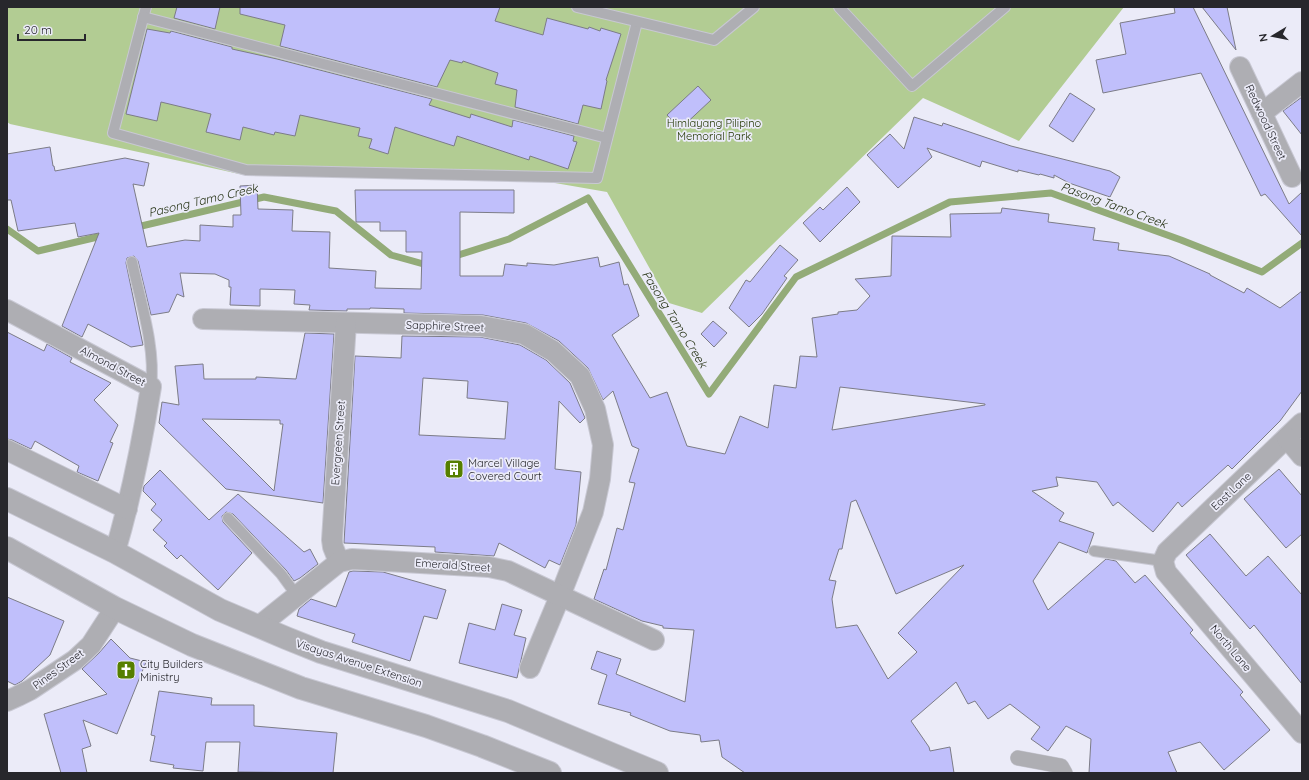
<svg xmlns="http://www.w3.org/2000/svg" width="1309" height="780" viewBox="0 0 1309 780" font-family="Quicksand,sans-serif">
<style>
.green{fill:#b2cc93}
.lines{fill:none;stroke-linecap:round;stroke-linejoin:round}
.stream{stroke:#93ab78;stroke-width:7}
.building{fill:#c0bffb;stroke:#7c7c87;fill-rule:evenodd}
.service-casing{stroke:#c8c8d3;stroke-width:12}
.pedestrian-casing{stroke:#c8c8d3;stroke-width:16}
.minor-casing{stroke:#c8c8d3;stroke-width:22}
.tertiary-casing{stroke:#c8c8d3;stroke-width:24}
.service{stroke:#aeaeb3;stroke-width:10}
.pedestrian{stroke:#aeaeb3;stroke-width:15}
.minor{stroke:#aeaeb3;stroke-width:20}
.tertiary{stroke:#aeaeb3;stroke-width:22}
.labels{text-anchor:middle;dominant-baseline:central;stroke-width:3.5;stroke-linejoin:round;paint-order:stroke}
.street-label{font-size:11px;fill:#27272c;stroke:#ebebf8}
.park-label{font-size:11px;fill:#223600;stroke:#ebebf8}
.poi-label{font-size:11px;fill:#27272c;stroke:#ebebf8;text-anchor:start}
.water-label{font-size:12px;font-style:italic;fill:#222f10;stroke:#ebebf8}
</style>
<rect width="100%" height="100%" fill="#ebebf8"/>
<!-- green -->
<path class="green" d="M7,7H1124L1019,141L923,98L702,313L669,303L607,192L532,179L456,177L244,175L10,124L7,122Z"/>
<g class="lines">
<!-- stream -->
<g class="stream">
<path d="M133,228L264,197L336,211L391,255L427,265L431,264"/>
<path d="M7,229L38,251L106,235"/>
<path d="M452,257L509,239L588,198L709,394L796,277L950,202L1051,193L1181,240L1262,272L1302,243"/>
</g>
</g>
<!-- building -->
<g class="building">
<path d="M177,7H220L215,29L174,18Z"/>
<path d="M240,7H500L495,21L543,35L547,18L588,29L589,27L600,31L601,28L621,34L606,80L607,81L601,109L583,105L578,124L515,107L517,90L495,84L498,73L463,61L462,63L450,60L437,87L280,46L285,25L240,14Z"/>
<path d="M1174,7H1193L1289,204L1302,192V236L1265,194L1261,196L1201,73L1103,93L1096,60L1126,54L1120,23L1175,13Z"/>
<path d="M1202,7H1227L1236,50Z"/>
<path d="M147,29L170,33L171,31L232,47V49L277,59L432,99L429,105L470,118L471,114L512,127L513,120L574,136L573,141L577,142L568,169L530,156L529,160L457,136L454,146L395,127L388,154L369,148L372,139L358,136L360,128L300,115L295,136L275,132L274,135L243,127L240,140L206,132L211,114L161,102L157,121L126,114Z"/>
<path d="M698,86L711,100L680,129L667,115Z"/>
<path d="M1070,93L1095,109L1073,142L1049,126Z"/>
<path d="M1302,97V135L1283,111Z"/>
<path d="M914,117L942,126L943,123L1011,146L1110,171L1120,177L1110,197L1069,183L1054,175V178L1040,174L1039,175L1018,170V172L982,161L980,167L927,148L932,157L898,188L867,155L890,134L904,149Z"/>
<path d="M50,147L53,166H54L55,171L125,158L149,163L144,186L133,184L147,247L185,240L200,241V225L233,227V215H241L240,186L257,185L258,209L293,210L292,231L330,232L329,268L376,271L375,288L421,289L422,252H406V231H380V222H356L355,190H514V213L460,212V276H503L505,264L527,266V263L554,265L598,257L600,267L619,262L624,285L628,284L639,316L612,335L650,398L667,392L687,446L725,454L740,416L768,428L774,385L796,388L800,356L817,357L812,318L838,314V312L857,310L870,296L855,279L891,276L892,236L951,237L950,214L1001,213L1002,208L1049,214L1048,222L1095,228L1093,240L1119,243L1118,250L1169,256L1210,274V275L1244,293L1247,288L1280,308L1302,291V391L1280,421L1232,469L1228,465L1182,507L1178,502L1153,532L1118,502L1113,506L1097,482L1056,477L1058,486L1032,491L1064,513L1059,521L1094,533L1087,553L1059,542L1033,581L1048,610L1106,559L1116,561L1135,583L1145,575L1193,630L1190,633L1243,692L1240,695L1270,730L1224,770L1200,742L1168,752L1177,773H1089L1091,739L1066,726L1048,751L1031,739L1040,727L1010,704L988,719L975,701L968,704L956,682L911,721L929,747L930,751L950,747L954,773H745L722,757L719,740L701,742L700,735L670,731L630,715L631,713L598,704L607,675L591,669L597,651L621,659L616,674L685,702L694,630L663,628V626L642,621L594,599L604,569L606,570L617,528L623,530L635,483L629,482L639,449L632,446L613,391L603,400L588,368L559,341L526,323L483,315L404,313V309L370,308V309H347V311L309,310L310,305L294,304L295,290L260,289V306L230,305L231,287H229V280L215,274L180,273L184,297L177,294L169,312L151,315L138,261L134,256L127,258L126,263L143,345L131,347L88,324L82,337L62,326L99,233L78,237L75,223L18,231L11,200H7V154ZM840,387L985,404V405L832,430ZM856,500L896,594L964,565L898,633L917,652L888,679L857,625L836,628L832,599L836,581L829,580L839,549H842L851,502Z"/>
<path d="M847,187L860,202L820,242L803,223L820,207L823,210Z"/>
<path d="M780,245L798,260L784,276L787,278L762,314L749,327L729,308L746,280L750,282Z"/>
<path d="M713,321L727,333L714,347L701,334Z"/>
<path d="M7,332L44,351L47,344L72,358L70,362L111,383L94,400L118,425L110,442L113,443L98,481L77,472L79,466L35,441L31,449L12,440L7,439Z"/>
<path d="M305,333L334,334L323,503L226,489L159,423L162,402L179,405L175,366L203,364L204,379H256V377L296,379ZM202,419L280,420V424H283L274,491Z"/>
<path d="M402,336L480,337L520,345L546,360L570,383L585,418L580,423L559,401L555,469L581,472L576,525L560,565L549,560L545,568L499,543L494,556L435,552V547L344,543L355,356L401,358ZM423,378L468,381L467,398L508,402L505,439L419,435Z"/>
<path d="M1279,469L1302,496V534L1286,548L1244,499Z"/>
<path d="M160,470L209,520L238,494L304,552L310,549L318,564L300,578L294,581L286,570L233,514L226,512L222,516L223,522L252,553L218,590L181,555L177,559L164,546L167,543L153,530L162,520L151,510L156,504L143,491L144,486Z"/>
<path d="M1210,534L1246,576L1268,556L1302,595V684L1254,625L1250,629L1186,555Z"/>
<path d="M353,571L383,572L446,590L437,619L424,616L410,661L352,642L355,634L297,616L299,609L311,599L336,607L349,572Z"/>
<path d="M7,597L64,621L50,655L22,681L15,685L7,681Z"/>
<path d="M502,604L522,610L514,635L526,638L517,678L459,663L469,623L495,630Z"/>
<path d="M111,639L130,658L146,662L117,734L83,720L91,746L82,749L87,773H61L44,714L107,694L82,669L99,653Z"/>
<path d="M159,691L212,698L211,705H254V726L337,733L333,773L238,772L240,742H206L203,771L173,768L174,765L150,761L155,736L151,735Z"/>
</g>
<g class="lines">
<defs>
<g id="service">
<path d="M146,7L113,133L246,170L597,178L637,22"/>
<path d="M577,7L714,40L754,7"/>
<path d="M839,7L912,86L1005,7"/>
<path d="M143,17L607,138"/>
<path d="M132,262C140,300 156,348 151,387"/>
<path d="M228,518L281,574L297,596"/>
<path d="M1094,551L1163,561"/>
</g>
<path id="pedestrian" d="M1018,758L1061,766L1065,773"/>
<g id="minor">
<path d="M1240,67L1292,177"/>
<path d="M1262,113L1302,82"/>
<path d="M7,310L151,387C142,443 131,498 115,552"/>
<path d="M203,319L481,326L524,334L553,351L580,376L595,409L603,445L600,479L593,512L560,596L530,668"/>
<path d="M1302,423L1167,552L1163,561L1166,572L1302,733"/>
<path d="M1287,438L1302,456"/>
<path d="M7,450L127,509"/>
<path d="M339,562L333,547L332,540L346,323"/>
<path d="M259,626L339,562L352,559L489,567L508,571L654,640"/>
<path d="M7,701L18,696L30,690L75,660L91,645L115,608"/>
</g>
<g id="tertiary">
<path d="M7,499L115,552L220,610L286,638L321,652L508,711L657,773"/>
<path d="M7,548L115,608L192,645L301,688L426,726L482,746L550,773"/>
</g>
</defs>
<!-- service casing -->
<use href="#service" class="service-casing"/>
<!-- pedestrian casing -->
<use href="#pedestrian" class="pedestrian-casing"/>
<!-- minor casing -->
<use href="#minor" class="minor-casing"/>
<!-- tertiary casing -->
<use href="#tertiary" class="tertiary-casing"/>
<!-- service -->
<use href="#service" class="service"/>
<!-- pedestrian -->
<use href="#pedestrian" class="pedestrian"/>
<!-- minor -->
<use href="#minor" class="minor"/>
<!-- tertiary -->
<use href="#tertiary" class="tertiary"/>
</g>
<!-- icons -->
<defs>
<symbol id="building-square" viewBox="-11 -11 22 22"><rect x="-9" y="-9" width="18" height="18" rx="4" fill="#567f00" stroke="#ebebf8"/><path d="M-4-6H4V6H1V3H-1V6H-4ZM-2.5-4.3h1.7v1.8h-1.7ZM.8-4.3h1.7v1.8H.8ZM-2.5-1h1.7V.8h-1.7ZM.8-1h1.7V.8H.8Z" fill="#fff"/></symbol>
<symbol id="church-square" viewBox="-11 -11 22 22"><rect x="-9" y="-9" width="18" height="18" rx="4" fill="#567f00" stroke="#ebebf8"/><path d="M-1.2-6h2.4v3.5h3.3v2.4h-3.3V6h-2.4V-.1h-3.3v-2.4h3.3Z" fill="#fff"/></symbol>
</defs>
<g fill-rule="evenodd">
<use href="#building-square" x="443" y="458" width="22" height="22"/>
<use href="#church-square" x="115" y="659" width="22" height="22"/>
</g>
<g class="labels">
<!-- street labels -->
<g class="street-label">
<text transform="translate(1266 122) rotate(65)">Redwood Street</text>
<text transform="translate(445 326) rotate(2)">Sapphire Street</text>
<text transform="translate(113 366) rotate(28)">Almond Street</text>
<text transform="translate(338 443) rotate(-86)">Evergreen Street</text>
<text transform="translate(1231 491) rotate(-43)">East Lane</text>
<text transform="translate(453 565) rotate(4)">Emerald Street</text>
<text transform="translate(1231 648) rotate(50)">North Lane</text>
<text transform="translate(359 663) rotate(18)">Visayas Avenue Extension</text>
<text transform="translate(58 669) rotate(-36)">Pines Street</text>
</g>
<!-- park labels -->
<g class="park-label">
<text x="714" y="123">Himlayang Pilipino<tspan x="714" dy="13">Memorial Park</tspan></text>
</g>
<!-- poi labels -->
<g class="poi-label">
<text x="468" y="463">Marcel Village<tspan x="468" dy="13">Covered Court</tspan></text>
<text x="140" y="664">City Builders<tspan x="140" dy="13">Ministry</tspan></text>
</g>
<!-- water labels -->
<g class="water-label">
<text transform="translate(203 200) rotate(-13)">Pasong Tamo Creek</text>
<text transform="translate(1114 205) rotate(20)">Pasong Tamo Creek</text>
<text transform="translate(675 319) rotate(58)">Pasong Tamo Creek</text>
</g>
</g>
<!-- border -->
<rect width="1309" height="780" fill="none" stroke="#27272c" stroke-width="16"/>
<!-- north arrow -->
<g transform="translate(1273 36) rotate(260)" stroke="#ebebf8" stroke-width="3" paint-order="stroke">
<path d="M0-3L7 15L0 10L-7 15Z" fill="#27272c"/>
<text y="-6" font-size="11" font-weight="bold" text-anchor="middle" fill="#27272c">N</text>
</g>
<!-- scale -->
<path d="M18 34v6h67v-6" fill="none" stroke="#27272c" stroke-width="2"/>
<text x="24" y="34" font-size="12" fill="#27272c" stroke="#ebebf8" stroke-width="3" paint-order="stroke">20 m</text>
</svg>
